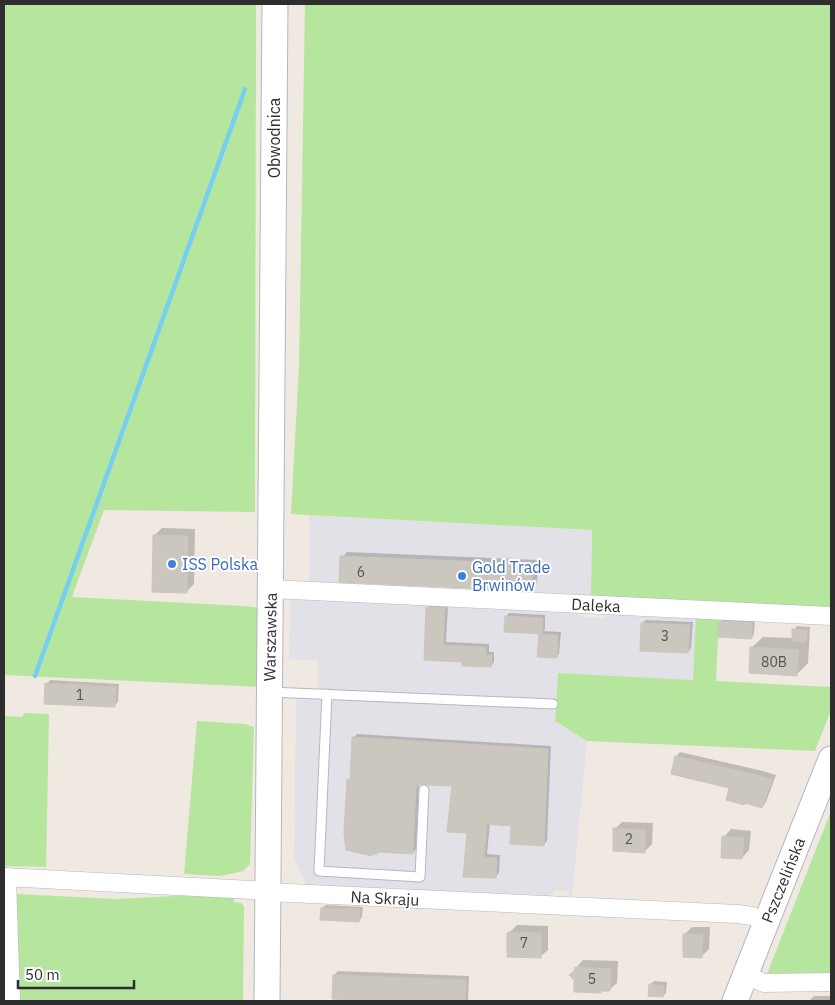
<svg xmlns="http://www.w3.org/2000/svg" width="835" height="1005" viewBox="0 0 835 1005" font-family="'IBM Plex Sans',sans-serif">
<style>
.industrial{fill:#e3e1e8}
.green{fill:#b6e59e}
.shadow{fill:#0003}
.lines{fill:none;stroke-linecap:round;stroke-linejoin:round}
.stream{stroke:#75cff0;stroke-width:4.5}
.building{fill:#cbc7bf;stroke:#cbc5ba}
.service-casing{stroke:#b4b7c1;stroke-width:11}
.minor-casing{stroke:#b4b7c1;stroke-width:19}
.secondary-casing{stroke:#b4b7c1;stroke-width:27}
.service{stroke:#fff;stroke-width:9}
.minor{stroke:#fff;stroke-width:18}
.secondary{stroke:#fff;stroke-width:25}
.shop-dot{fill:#3f7fe0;stroke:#fff;stroke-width:2}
.labels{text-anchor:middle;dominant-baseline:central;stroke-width:4;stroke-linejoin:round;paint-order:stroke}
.number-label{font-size:14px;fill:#555452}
.street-label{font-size:16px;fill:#2e2e2e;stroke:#fff}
.shop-label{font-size:16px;fill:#366cbe;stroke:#fff;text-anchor:start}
</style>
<rect width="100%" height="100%" fill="#efe9e1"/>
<!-- industrial -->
<g class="industrial">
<path d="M309,515L592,530L591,596L309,587Z"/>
<path d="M291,596L573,610L583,617L602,618L617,612L696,615L693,680L558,673L555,721L587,741L572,898L566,891L555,890L549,897L307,886L294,858L296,699L317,700L318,661L289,659Z"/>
</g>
<!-- green -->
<g class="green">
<path d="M4,4H256L255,512L104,510L72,597L244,606L259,608V687L4,675Z"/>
<path d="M305,4H831V610L591,596L592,530L291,514L299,367Z"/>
<path d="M696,615L719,617L716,681L831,687V710L815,751L587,741L555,721L558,673L693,680Z"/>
<path d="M25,713L49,714L46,867L4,866V716L22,717Z"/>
<path d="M197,721L245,724L254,727L250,864L243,871L221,876L184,874Z"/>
<path d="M831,811V974H767Z"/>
<path d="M16,894L115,899L217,894L234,896V902L241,903L244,906L243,1001H15Z"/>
</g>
<!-- shadow -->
<g class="shadow">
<path d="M162,528L195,529L194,584L186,592L154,536Z"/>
<path d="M347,552L538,560L537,584L532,590L342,557Z"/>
<path d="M431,604L448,605L446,642L489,644V652H494V662L491,666L464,661L425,659L428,608Z"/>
<path d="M509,613L545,615V629L543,631L561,632L559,654L556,657L540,634L542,632L506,617Z"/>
<path d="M724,618L755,620L754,634L751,638L720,622Z"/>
<path d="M646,620L693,622L691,648L688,652L642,623Z"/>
<path d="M797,626L810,627L808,663L797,674L751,648L763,637L793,638L794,630Z"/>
<path d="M50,680L119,684L118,702L115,705L47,684Z"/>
<path d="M357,734L551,746L547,841L543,845L512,825L490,823L487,854L500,855L499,873L495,877L468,832L453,785L419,783L416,849L413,853L379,851L377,853H373L372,854L349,780L351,777L353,738Z"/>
<path d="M680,752L763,771L776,775L766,802L762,807L746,801L731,787L676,757Z"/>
<path d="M622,822L653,823L652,844L645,851L615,829Z"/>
<path d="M731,829L751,831L749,850L742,858L724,837Z"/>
<path d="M326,905L363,907L362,917L359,921L322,908Z"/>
<path d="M517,925L548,926V950L540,957L508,934Z"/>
<path d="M692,927H710L709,949L702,956L685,934Z"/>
<path d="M583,960L618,961L617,983L609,990L576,970V968Z"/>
<path d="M338,971L469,976L468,1001H366V999L334,975Z"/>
<path d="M654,981L667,982L666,993L663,996L650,985Z"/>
<path d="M814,996H831V1001H809Z"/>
</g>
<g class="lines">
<!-- stream -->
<path class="stream" d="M35,676L245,89"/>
</g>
<!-- building -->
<g class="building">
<path d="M153,535L188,536L187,593L152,592Z"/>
<path d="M340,556L533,564L532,591L339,582Z"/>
<path d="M426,607L445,608L443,645L486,647V655H492L491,667L462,666V662L424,660Z"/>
<path d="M505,616L543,618L542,634L504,632Z"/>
<path d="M719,621L752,623V639L718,637Z"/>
<path d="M641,623L690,625L688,653L640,651Z"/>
<path d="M792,629L807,630L806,642L792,641Z"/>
<path d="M539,634L558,635L557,658L537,657Z"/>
<path d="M750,647L799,650L797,676L749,673Z"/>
<path d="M45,683L116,687L115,707L44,704Z"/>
<path d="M352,737L548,749L544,846L510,844L511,826L487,824L484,857L497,858L496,878L463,877L467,833L447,832L452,786L428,785L424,784L416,785L413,854L378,852L377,854H372V856L346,850L344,833L347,779L350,780Z"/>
<path d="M675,756L757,775L772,780L762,808L745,803L744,805L726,800L729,788L671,774Z"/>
<path d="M613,828L646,830L645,853L613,851Z"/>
<path d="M722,836L744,838L742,859L721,858Z"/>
<path d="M321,908L360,909L359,922L320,920Z"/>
<path d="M508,932L541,933V958L507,957V934Z"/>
<path d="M683,934H703L702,958L683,957Z"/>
<path d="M575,967L611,969L610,991H601V993L574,992V980L569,975L574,971Z"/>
<path d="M333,975L466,980L465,1001H394L332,999Z"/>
<path d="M649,984L664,986L663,997L648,996Z"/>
</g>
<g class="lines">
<defs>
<g id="service">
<path d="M270,692L553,704"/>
<path d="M327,694L319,871L420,877L424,790"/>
</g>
<g id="minor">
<path d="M271,589L831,616"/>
<path d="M4,877L252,890L268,892L738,914L752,916L766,922"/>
<path d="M7,877L11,1001"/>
<path d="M745,975L764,983L831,982"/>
</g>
<g id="secondary">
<path d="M267,1001L275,4"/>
<path d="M735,1001L831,759"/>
</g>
</defs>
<!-- service casing -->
<use href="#service" class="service-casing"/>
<!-- minor casing -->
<use href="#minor" class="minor-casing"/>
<!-- secondary casing -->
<use href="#secondary" class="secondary-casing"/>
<!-- service -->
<use href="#service" class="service"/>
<!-- minor -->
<use href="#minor" class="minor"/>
<!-- secondary -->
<use href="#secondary" class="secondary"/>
</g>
<!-- markers -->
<g class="shop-dot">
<circle cx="172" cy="564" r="5"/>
<circle cx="462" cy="576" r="5"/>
</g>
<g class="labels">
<!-- number labels -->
<g class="number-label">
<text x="361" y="572">6</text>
<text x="665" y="636">3</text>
<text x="774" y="662">80B</text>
<text x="80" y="695">1</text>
<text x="629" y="839">2</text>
<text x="524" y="943">7</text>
<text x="592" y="979">5</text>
</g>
<!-- street labels -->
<g class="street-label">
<text transform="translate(274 138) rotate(-90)">Obwodnica</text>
<text transform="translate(596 605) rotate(3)">Daleka</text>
<text transform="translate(270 637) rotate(-89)">Warszawska</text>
<text transform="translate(783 880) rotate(-68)">Pszczelińska</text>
<text transform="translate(385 898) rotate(3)">Na Skraju</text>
</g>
<!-- shop labels -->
<g class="shop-label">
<text x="182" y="564">ISS Polska</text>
<text x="472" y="567">Gold Trade<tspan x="472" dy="18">Brwinów</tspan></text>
</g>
</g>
<!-- border -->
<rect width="835" height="1005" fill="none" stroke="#2e2e2e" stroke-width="10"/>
<!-- scale -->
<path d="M18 980v8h116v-8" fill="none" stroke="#2e2e2e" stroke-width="2.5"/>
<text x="25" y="980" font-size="15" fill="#2e2e2e" stroke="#ffffff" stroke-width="4" paint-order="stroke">50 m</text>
</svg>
